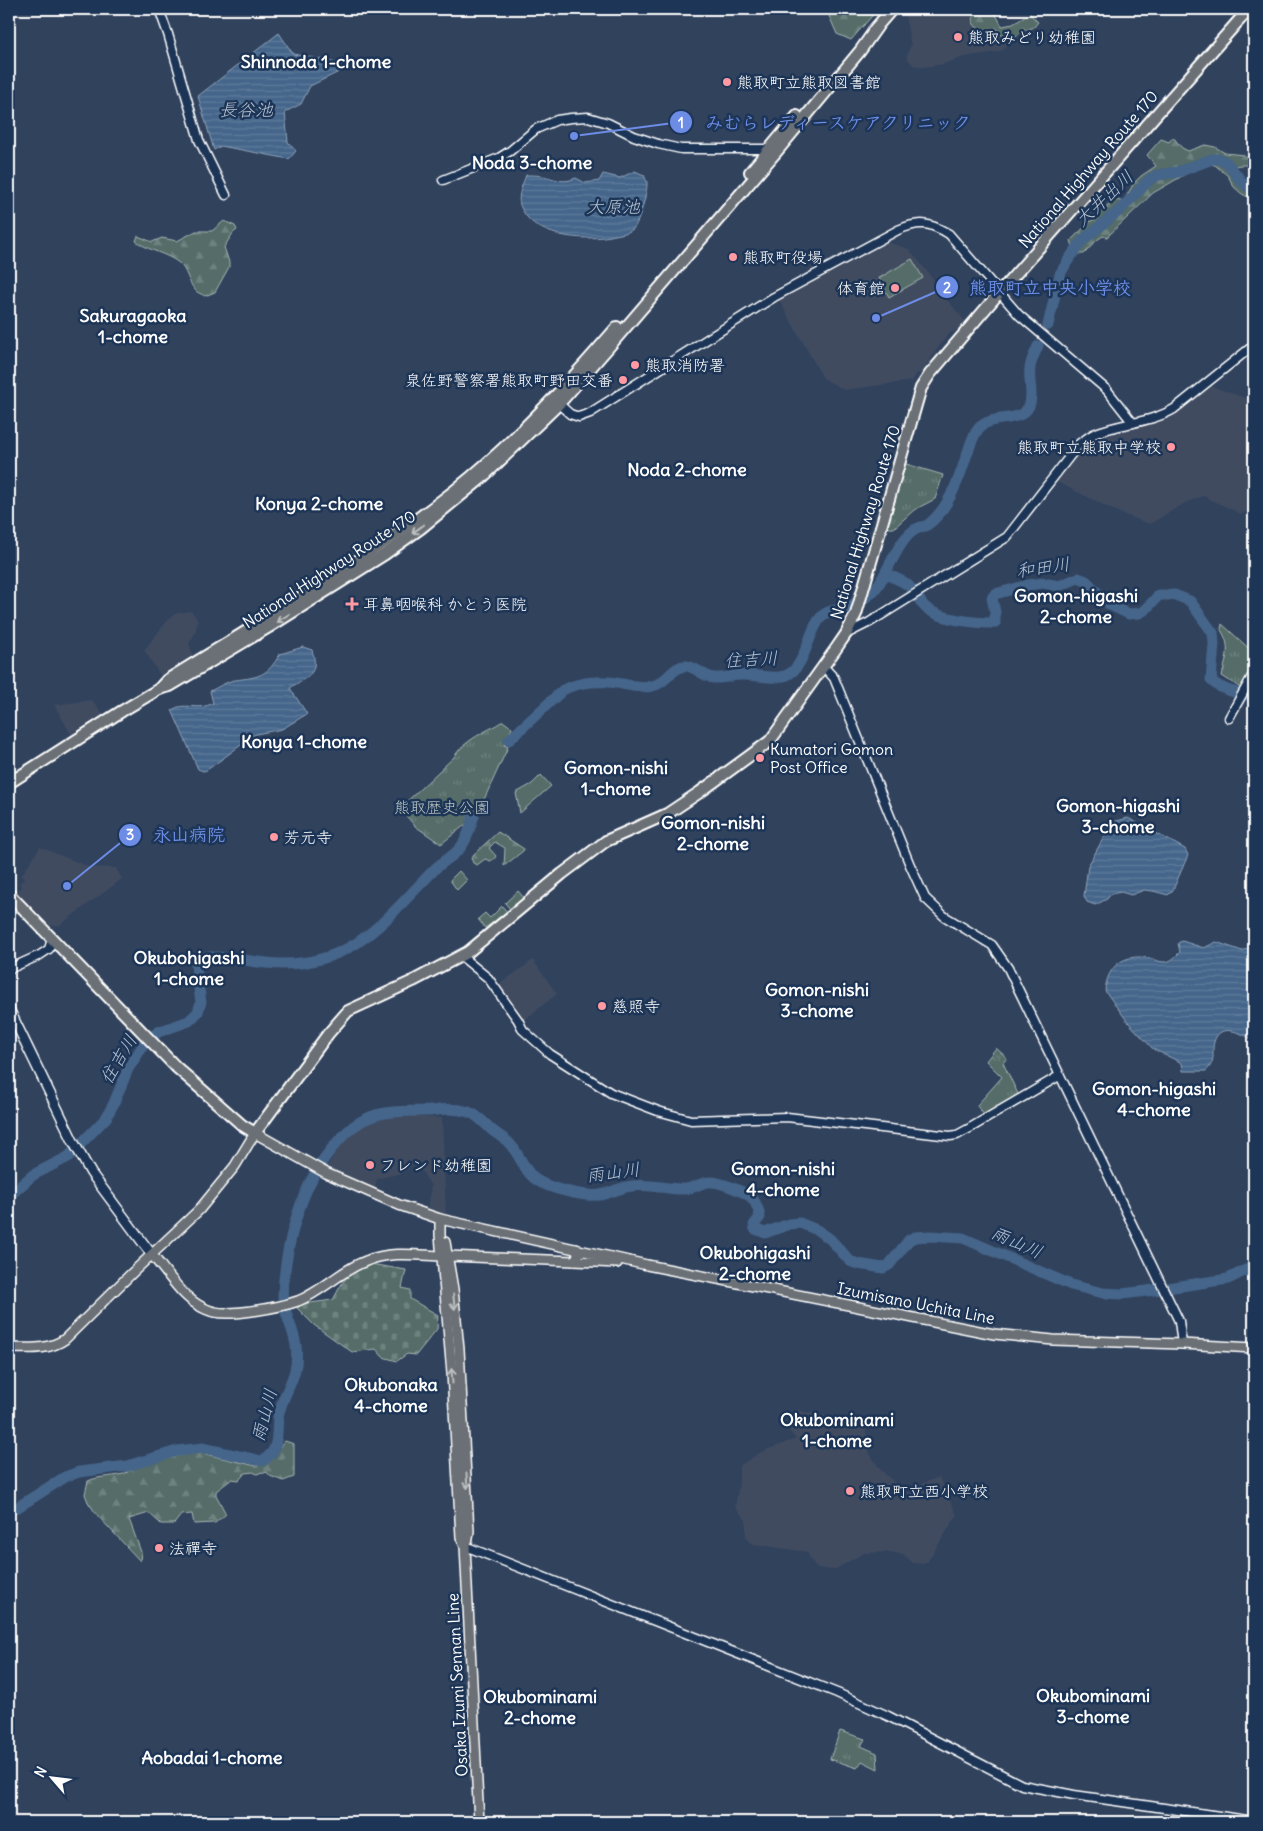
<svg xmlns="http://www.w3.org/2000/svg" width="1263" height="1831" viewBox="0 0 1263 1831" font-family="Delius,'Klee One',sans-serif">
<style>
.built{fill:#3f4b61}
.green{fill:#546c68;stroke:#aab6b4}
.forest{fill:url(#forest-firs);stroke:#aab6b4}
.cemetery{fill:url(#cemetery-stones);stroke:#aab6b4}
.park{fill:url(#park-tufts);stroke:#aab6b4}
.water{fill:url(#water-rules);stroke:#8fa3b9}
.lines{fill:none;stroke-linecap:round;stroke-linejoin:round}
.river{stroke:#44658a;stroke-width:11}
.tertiary-casing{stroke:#fff;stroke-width:11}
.secondary-casing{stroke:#fff;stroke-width:12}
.primary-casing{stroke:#fff;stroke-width:12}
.trunk-casing{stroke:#fff;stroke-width:14}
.tertiary{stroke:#1d3557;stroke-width:8}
.secondary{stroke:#1d3557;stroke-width:9}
.primary{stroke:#6a7074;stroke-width:9}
.trunk{stroke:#6a7074;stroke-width:10}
.oneway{stroke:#bcbfc0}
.poi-dot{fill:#ff9aa2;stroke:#1d3557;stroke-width:2}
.labels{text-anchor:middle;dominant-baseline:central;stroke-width:5;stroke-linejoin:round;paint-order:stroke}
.poi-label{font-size:16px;fill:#fff;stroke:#1d3557;text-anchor:start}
.street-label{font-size:16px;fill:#fff;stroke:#1d3557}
.park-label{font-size:16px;fill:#bbc4c3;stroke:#1d3557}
.neighbourhood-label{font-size:18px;font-weight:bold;fill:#fff;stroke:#1d3557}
.water-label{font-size:18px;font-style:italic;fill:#b4c1d0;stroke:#1d3557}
.leader{fill:none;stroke:#6c8ce6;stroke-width:2}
.callout-dot{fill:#6c8ce6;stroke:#1d3557;stroke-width:2}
.mark-label{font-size:15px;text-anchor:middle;font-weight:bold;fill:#fff}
.callout-label{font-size:18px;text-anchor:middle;font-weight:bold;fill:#6c8ce6;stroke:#1d3557;stroke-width:5;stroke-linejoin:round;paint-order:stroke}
</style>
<defs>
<pattern id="forest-firs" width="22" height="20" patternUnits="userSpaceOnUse" patternTransform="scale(1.25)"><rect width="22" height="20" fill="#546c68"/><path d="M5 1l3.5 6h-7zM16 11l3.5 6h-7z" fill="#6e827f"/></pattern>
<pattern id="cemetery-stones" width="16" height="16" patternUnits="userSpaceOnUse" patternTransform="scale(1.25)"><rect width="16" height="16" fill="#546c68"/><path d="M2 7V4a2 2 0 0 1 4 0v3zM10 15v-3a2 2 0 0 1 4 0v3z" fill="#6e827f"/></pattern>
<pattern id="park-tufts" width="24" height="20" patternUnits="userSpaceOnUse" patternTransform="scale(1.25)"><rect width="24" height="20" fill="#546c68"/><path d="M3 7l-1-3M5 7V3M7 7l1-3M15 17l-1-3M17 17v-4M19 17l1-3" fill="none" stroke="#6e827f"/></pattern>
<pattern id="water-rules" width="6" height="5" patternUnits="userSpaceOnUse" patternTransform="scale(1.25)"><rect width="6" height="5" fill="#44658a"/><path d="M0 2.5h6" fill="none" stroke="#607c9c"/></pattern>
</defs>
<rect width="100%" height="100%" fill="#31425d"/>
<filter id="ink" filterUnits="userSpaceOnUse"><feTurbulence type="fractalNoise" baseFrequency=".02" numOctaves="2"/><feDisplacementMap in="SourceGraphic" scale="10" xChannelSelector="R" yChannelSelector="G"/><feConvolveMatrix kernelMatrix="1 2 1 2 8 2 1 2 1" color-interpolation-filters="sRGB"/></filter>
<g filter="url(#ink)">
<!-- built -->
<g class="built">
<path d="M911,9H974L973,23L1002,35L1010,41L1003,50L997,52L964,57L943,64L924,67L913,65L906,57L911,45L905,16Z"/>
<path d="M887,242L909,249L934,280L933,283L965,321L960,329L949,334L940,345L921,374L917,373L912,381L844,390L823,378L779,300Z"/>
<path d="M1211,386L1254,401V512L1252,510L1241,514L1203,496L1185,503L1150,524L1122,514L1055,481L1074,456L1103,437L1169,419Z"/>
<path d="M188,611L192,612L198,620L195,633L189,644L193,655L160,675L144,650L167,621L175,614Z"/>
<path d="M92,700L103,714L71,734L54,705Z"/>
<path d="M40,847L89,867L116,868L122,879L60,925L50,926L17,892L22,887L19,884L25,878L21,876Z"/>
<path d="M533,960L557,994L523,1021L497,986Z"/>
<path d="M409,1116L442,1118L446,1215L428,1208L431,1186L421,1170L414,1164L402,1173L377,1179L375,1189L327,1166L345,1139L363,1125L381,1118Z"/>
<path d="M796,1410L826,1416L849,1426H865L870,1454L880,1469L901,1489L911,1493L923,1483L939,1477L957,1515L928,1561L924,1564L913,1563L903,1554L886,1552L864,1553L834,1570L824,1569L818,1568L812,1562L807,1552L753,1544L749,1542L746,1536V1520L735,1507L739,1483V1466L761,1452L796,1439L789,1431Z"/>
</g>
<!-- green -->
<g class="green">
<path d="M912,259L923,278L889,297L879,278Z"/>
<path d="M541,775L551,786L520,813L516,793L532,784Z"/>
</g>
<!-- forest -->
<g class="forest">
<path d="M826,9H878L851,40L837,34Z"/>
<path d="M974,9H993L1002,26L1013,24L1030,14L1038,22L1034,27L1020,33L1010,41C1001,33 991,29 979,30L973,23Z"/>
<path d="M1173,137L1182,148L1188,151L1205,145L1215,147L1225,153L1244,155L1254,162V166C1246,165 1236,163 1230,170L1241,182L1254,193V200L1242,194L1234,187L1228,176L1215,165L1208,164L1196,168L1153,193L1107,237L1103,236L1097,240L1084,254H1079L1073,247L1071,240L1114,199L1123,202L1134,183L1141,176L1156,166L1147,155L1161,139L1169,142Z"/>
<path d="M224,221L235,226L237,230L233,233L224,247L229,262V267L215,292L205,296C202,294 197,293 195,290C188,282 187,270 179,263C166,253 149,251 136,241L138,236L152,242L162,238L177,241L196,231H212Z"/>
<path d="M498,832L524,849L523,851L504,866L505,848L495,842L489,848L496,856L494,859L490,861L485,859L477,865L473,863L471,858L474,854Z"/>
<path d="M459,871L467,880L457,890L450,880Z"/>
<path d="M285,1441L294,1444V1477L283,1481L270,1476L267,1472L264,1473L262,1472L257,1474L253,1472L245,1473L239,1480L232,1479L216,1491V1495L226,1514L215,1523L194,1524L192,1514L181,1515L174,1524H161L149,1513L129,1519L141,1552L140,1561L97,1515L88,1502L85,1494L88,1481C101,1475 116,1478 128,1472L127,1469L181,1455L201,1453L256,1466C277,1464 273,1453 285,1441Z"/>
</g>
<!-- cemetery -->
<path class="cemetery" d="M370,1264L406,1270L402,1288L410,1290V1299L438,1315L437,1329L416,1355L407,1354L397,1361L383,1357L376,1349L352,1352L314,1325L297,1308L302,1304L333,1300C345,1277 346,1275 370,1264Z"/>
<!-- park -->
<g class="park">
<path d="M903,463L943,475L935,499L914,510L894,528H886Z"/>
<path d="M1222,624L1254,653V673L1244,690L1222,676C1226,658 1232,647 1221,630Z"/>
<path d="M503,721L512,728L504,745L508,747L476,817L473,815L470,821L441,844L415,826L401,810L402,806L454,757C465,739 486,732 503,721Z"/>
<path d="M518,891L524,898L511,910L505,903Z"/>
<path d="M502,906L507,912L485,928L478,919L485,913L490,918Z"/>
<path d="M996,1048L1007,1058L1003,1063L1019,1096L985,1116L977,1106L978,1104L1002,1077L986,1061Z"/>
<path d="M840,1731L865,1739L861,1746L877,1753L878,1769L862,1761L857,1768L830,1759Z"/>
</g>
<!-- water -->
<g class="water">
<path d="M279,33L293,54L330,61L345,69L310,86L301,104L285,112L288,142L296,151L289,159L221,146L214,150L198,96Z"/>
<path d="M635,171L644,175C645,177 646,180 647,182C648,190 639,224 633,229C627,234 618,234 611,236C582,241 532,238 520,205C517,195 523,184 526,175C531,175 538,175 543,176C557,179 562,184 576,178L585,183L599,181L603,174L620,178Z"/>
<path d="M303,647L312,650C320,675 307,676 290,688L307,714L282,729L256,734L207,770L203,771L198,769L172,710C185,701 198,712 213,703L210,691C217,688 227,681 235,680C258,677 267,677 280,654Z"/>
<path d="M1128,818L1185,849L1188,855L1173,890L1168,895L1153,891L1144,890L1131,895L1121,892L1111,894L1107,899L1095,905L1087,902L1084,896L1088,866L1110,826L1113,822Z"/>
<path d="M1182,941L1204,948L1216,942L1242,951L1249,948L1254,949V1040C1242,1034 1220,1021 1214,1042C1211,1055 1217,1060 1206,1071H1183L1182,1063L1153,1049L1128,1022L1105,991C1107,966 1124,953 1149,958C1153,959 1159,962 1164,962C1171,962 1175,957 1180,952L1178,943Z"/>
</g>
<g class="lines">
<!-- river -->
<g class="river">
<path d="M1048,325L1060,274L1069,259L1083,240L1120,210L1150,179L1158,175L1178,172L1212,159H1219L1227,163L1242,182L1254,191"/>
<path d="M885,574C895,578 905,581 912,589C917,594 920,603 926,608C941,620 975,623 995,623V612L992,598L995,594L1028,585L1043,583L1059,586L1078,578L1086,581L1110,605L1129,614L1140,613L1146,609L1159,595H1175L1190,601L1213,633L1214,644L1211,680C1220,690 1238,693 1251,696L1254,694"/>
<path d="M509,740L563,690C580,681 604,680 622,684C633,686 642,688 652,686C666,684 674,664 687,666C696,667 704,677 714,678C723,679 732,675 741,675C755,674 777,681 789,674C807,663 808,629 823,615C829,610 837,610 844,608C855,604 869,598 876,588C890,571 901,527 926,526C947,512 959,480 966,457C970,447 973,433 981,426C995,414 1020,424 1029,406C1034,395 1028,380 1030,368C1031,360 1035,353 1038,346"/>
<path d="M9,1196L33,1175L68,1157L106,1118L114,1103L128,1069L144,1044L158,1032L189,1021L198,1012L201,1002L197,976L196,964L198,958C227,954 254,964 282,964C357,964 387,917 435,869C443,861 457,855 463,844C469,835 470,826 474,816"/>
<path d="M9,1510L18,1507L65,1477L79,1472L127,1466L177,1451L203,1448L262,1461C269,1457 273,1453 275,1446C278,1437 277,1426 278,1417C284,1388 300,1378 296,1346C294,1328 282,1311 283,1294C285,1248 299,1193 326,1156C359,1112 377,1111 429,1111C442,1110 458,1107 471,1113C480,1117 486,1125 493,1131C497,1134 502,1137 507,1141C522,1154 523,1176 544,1184C557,1190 586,1197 600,1195C611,1193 621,1187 632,1186C651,1183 668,1190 686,1189C694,1188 702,1182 710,1182C718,1181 746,1192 752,1198C756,1203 759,1211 760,1217L754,1225L755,1229L765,1233L789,1224L800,1223L817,1230L830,1239L850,1261L858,1264L883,1268L889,1265L909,1240L915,1237L930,1236L963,1238L1071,1285L1103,1293L1122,1294L1147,1291L1228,1279L1254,1266"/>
</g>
<defs>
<g id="tertiary">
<path d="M159,9L168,34L199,140L226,195"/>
<path d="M443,180L499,158L510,151L536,129L557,120L571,118L588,117L608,123L634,136L658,144L681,149H771"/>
<path d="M559,404L570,414L579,417L590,413L774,297L898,230C919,221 929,222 949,234L1019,315L1107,390L1133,423"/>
<path d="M846,634L870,622L1007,537L1080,443C1085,440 1090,435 1096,433C1121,423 1150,423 1174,409L1254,345"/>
<path d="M824,667L834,678L910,865L925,898L944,916L992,945L1008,968L1179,1321L1182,1344"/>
<path d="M1229,718L1254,673"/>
<path d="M461,956L488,978L518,1020L523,1030L550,1054L611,1093L658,1111L691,1120L787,1117L950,1136L957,1135L970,1128L1059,1076"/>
<path d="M9,969L40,955L49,949L52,939"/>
<path d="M465,1546L837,1693L888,1716L1022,1785L1074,1795L1254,1821"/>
</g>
<path id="secondary" d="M9,1009L74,1143L91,1173L152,1255"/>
<g id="primary">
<path d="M440,1219V1235L452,1373L461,1537L465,1546L479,1822"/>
<path d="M445,1242L453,1289L459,1349L469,1531L468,1539L465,1546"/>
<path d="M152,1255C165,1270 181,1295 198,1305C203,1308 209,1311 215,1312C233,1316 281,1307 298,1301C323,1291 341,1270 366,1261C390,1251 416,1255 441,1256"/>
<path d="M448,1256L574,1261L579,1254L576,1249"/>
<path d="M574,1261L617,1263"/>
<path d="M9,1348C28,1348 48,1351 65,1339L132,1273L199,1210L235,1166L255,1133L326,1173L399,1205L440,1219L647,1265L994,1334L1053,1340L1182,1344L1254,1348"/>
</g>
<g id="trunk">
<path d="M873,31L892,9"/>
<path d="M750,172L797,116"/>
<path d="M159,689L167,680C264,620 364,562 454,491C514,443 567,385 617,327"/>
<path d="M9,783L122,711L159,689L170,686L269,627L385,554L421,528L482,478L559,404L608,348L778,150L860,51L877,27"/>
<path d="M9,894L176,1067L242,1125L255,1133L328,1034L348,1011L413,981L468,952L562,874L606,841L667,814L700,792L770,741L835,650L846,634L856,614L918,398L921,388L930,374L999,293L1249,9"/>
</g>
</defs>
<!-- tertiary casing -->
<use href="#tertiary" class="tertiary-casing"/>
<!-- secondary casing -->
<use href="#secondary" class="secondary-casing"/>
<!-- primary casing -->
<use href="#primary" class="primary-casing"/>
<!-- trunk casing -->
<use href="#trunk" class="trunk-casing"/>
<!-- tertiary -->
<use href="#tertiary" class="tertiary"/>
<!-- secondary -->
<use href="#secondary" class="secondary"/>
<!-- primary -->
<use href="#primary" class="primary"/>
<!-- trunk -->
<use href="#trunk" class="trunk"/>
</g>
<!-- one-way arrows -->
<defs><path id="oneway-shaft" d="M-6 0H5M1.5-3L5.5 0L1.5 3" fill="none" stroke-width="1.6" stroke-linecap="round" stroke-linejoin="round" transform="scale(1.25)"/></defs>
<g class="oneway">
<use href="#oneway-shaft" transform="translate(418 529) rotate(144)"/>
<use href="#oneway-shaft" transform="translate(283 618) rotate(148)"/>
<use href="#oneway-shaft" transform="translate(454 1302) rotate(84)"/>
<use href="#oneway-shaft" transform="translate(452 1376) rotate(-94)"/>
<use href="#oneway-shaft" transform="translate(467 1481) rotate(86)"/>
</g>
</g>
<!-- markers -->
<g class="poi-dot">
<circle cx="958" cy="37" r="5"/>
<circle cx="727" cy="82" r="5"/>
<circle cx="733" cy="257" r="5"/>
<circle cx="895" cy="288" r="5"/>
<circle cx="635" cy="365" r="5"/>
<circle cx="623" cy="380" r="5"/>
<circle cx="1171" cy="447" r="5"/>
<path d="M349.5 596.5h5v5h5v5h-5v5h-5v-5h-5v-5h5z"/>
<circle cx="760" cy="758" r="5"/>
<circle cx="274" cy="837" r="5"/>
<circle cx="602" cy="1006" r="5"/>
<circle cx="370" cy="1165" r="5"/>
<circle cx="850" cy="1491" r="5"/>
<circle cx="159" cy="1548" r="5"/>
</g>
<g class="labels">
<!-- poi labels -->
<g class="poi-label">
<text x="968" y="37">熊取みどり幼稚園</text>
<text x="737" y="82">熊取町立熊取図書館</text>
<text x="743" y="257">熊取町役場</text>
<text x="885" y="288" text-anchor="end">体育館</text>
<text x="645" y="365">熊取消防署</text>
<text x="613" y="380" text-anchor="end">泉佐野警察署熊取町野田交番</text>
<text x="1161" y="447" text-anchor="end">熊取町立熊取中学校</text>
<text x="363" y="604">耳鼻咽喉科 かとう医院</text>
<text x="770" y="749">Kumatori Gomon<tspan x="770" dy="18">Post Office</tspan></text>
<text x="284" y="837">芳元寺</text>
<text x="612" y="1006">慈照寺</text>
<text x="380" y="1165">フレンド幼稚園</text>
<text x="860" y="1491">熊取町立西小学校</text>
<text x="169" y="1548">法禪寺</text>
</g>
<!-- street labels -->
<g class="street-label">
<text transform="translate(1088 169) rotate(-49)">National Highway Route 170</text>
<text transform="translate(865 522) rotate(-73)">National Highway Route 170</text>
<text transform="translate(329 569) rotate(-33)">National Highway Route 170</text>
<text transform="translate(916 1303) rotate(11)">Izumisano Uchita Line</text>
<text transform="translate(457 1685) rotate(-93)">Osaka Izumi Sennan Line</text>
</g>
<!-- park labels -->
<g class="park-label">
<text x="442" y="807">熊取歴史公園</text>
</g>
<!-- neighbourhood labels -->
<g class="neighbourhood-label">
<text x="316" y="61">Shinnoda 1-chome</text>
<text x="532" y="162">Noda 3-chome</text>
<text x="133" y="315">Sakuragaoka<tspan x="133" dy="21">1-chome</tspan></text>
<text x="687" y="469">Noda 2-chome</text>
<text x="319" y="503">Konya 2-chome</text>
<text x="1076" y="595">Gomon-higashi<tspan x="1076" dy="21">2-chome</tspan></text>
<text x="304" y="741">Konya 1-chome</text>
<text x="616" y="767">Gomon-nishi<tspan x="616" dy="21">1-chome</tspan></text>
<text x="1118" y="805">Gomon-higashi<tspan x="1118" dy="21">3-chome</tspan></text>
<text x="713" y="822">Gomon-nishi<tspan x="713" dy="21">2-chome</tspan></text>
<text x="189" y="957">Okubohigashi<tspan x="189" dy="21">1-chome</tspan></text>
<text x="817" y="989">Gomon-nishi<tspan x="817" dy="21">3-chome</tspan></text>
<text x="1154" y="1088">Gomon-higashi<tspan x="1154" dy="21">4-chome</tspan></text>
<text x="783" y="1168">Gomon-nishi<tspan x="783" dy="21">4-chome</tspan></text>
<text x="755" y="1252">Okubohigashi<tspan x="755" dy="21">2-chome</tspan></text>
<text x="391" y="1384">Okubonaka<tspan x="391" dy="21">4-chome</tspan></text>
<text x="837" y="1419">Okubominami<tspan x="837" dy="21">1-chome</tspan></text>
<text x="1093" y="1695">Okubominami<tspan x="1093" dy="21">3-chome</tspan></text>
<text x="540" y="1696">Okubominami<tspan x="540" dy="21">2-chome</tspan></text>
<text x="212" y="1757">Aobadai 1-chome</text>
</g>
<!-- water labels -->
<g class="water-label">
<text x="246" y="109">長谷池</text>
<text transform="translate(1104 198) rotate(-43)">大井出川</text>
<text x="613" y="206">大原池</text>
<text transform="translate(1043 567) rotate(-8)">和田川</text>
<text transform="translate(751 659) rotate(-3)">住吉川</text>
<text transform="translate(118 1059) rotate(-59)">住吉川</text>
<text transform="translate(613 1172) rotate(-7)">雨山川</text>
<text transform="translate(1017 1242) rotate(24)">雨山川</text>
<text transform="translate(264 1415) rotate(-75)">雨山川</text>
</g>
</g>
<!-- callouts -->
<path class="leader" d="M574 136L681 122M876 318L947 287M67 886L130 835"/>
<g class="callout-dot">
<circle cx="574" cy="136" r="5"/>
<circle cx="876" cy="318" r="5"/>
<circle cx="67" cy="886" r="5"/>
<circle cx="681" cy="122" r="12"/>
<circle cx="947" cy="287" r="12"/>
<circle cx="130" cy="835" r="12"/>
</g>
<g class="mark-label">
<text x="681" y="128">1</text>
<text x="947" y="293">2</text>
<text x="130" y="840">3</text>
</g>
<g class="callout-label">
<text x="838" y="129">みむらレディースケアクリニック</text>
<text x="1050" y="294">熊取町立中央小学校</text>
<text x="189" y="841">永山病院</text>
</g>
<!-- margin -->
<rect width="1263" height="1831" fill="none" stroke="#1d3557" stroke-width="30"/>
<rect x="15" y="15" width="1233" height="1801" fill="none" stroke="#fff" stroke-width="2" filter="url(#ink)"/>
<!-- north arrow -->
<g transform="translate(52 1778) rotate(298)" stroke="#1d3557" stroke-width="4" paint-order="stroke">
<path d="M0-4L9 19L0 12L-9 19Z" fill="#ffffff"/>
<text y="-8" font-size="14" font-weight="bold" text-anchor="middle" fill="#ffffff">N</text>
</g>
</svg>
